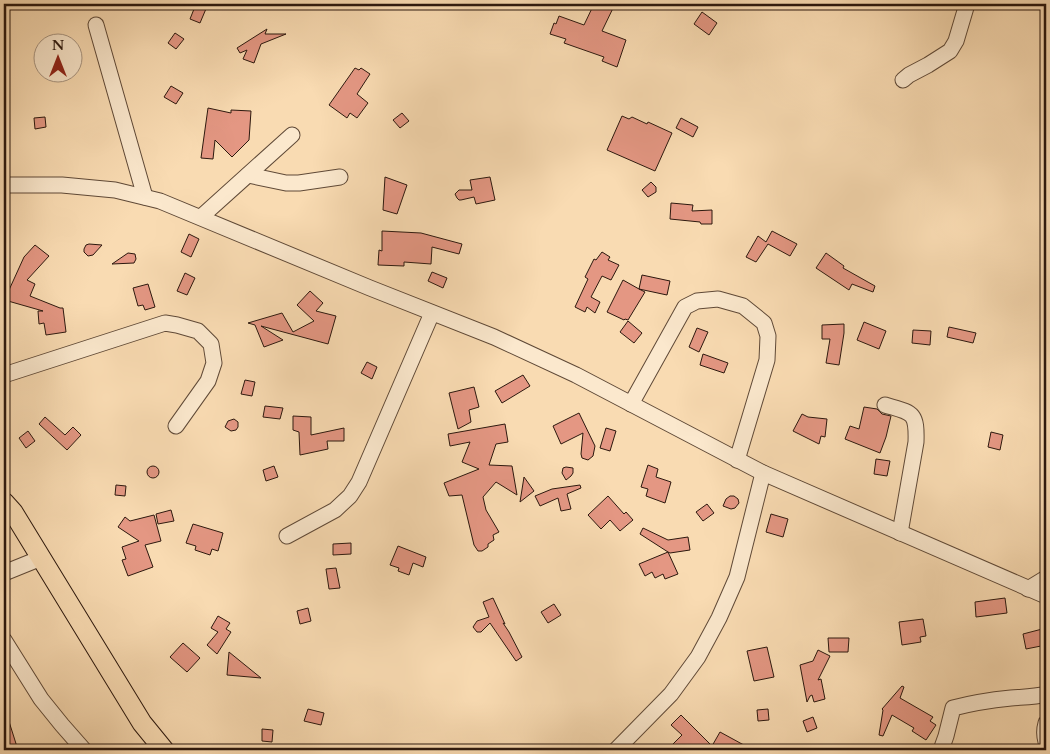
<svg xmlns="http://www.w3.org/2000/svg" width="1050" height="754" viewBox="0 0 1050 754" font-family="Cardo,serif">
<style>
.building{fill:#e49783;stroke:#2c180e}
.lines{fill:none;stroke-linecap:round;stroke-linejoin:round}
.minor-casing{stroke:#5f4937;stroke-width:17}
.major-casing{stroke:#2c180e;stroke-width:21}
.minor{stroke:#fbe8cd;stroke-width:15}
.major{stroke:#f9dbb2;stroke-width:19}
</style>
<rect width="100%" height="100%" fill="#f9dbb2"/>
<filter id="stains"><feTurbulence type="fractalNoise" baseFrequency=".004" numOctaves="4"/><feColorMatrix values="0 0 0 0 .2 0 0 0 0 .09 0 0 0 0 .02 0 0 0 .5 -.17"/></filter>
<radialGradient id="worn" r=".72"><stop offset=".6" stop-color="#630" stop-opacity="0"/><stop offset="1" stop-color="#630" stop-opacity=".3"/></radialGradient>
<!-- building -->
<g class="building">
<path d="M196,4H208L200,23L190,19Z"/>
<path d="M594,4H615L602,31L626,40L617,67L602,61L604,57L564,43L566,39L550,34L554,23L556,24L559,16L584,25Z"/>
<path d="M702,12L717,23L709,35L694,24Z"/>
<path d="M267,29L265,34H286L261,44L254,63L243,59L247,50L240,53L237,48Z"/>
<path d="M175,33L184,39L176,49L168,43Z"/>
<path d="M355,68L359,70L361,68L370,74L357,94L368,103L357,118L350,113L347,118L329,105Z"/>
<path d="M171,86L183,93L176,104L164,97Z"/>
<path d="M208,108L231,113V110L251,111L249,140L232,157L215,140L213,159L201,158Z"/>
<path d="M402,113L409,121L400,128L393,120Z"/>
<path d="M622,116L629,119L632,117L647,124L648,122L672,133L655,171L607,150Z"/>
<path d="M45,117L46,127L35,129L34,118Z"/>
<path d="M681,118L698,127L693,137L676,128Z"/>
<path d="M385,177L407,185L397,214L383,210Z"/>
<path d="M490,177L495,200L476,204L474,197L461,200H459L457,198L455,194L459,190H472L470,180Z"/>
<path d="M651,182L656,187V192L648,197L642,190Z"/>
<path d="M671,203L693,205L692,211L712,210V224H701L700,222L670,219Z"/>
<path d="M382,231L421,233L462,244L459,254L432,247L431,264L404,262V266L378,265L379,250L382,251Z"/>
<path d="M772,231L797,244L790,256L768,244L756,262L746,257L758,236L766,242Z"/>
<path d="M189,234L199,239L191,257L181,252Z"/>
<path d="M89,244L102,245L93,255L88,256L84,252V249L86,245Z"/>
<path d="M35,245L49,256L27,280L35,284L30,296L60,308H63L66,332L46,335L44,323L39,324L38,311H43L8,301L5,304L4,303V289L9,290L24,257Z"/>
<path d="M602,252L610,257L608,260L619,265L611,280L602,276L591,297L600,302L595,313L587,307L585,312L575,307L588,279L585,277L594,259L596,260Z"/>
<path d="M128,253L135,254L136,259L134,263L112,264Z"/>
<path d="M826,253L844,266L843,268L875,286L873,292L852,284L849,290L816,268Z"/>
<path d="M432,272L447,278L443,288L428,281Z"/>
<path d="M185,273L195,278L187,295L177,291Z"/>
<path d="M642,275L670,281L667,295L639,289L645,292L628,320L625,319L624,320L607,312L623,280L639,289Z"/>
<path d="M148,284L155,307L145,310L143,305L138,306L133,288Z"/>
<path d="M310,291L323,303L316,311L336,316L328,344L261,326L283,340L264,347L255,325L248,323L282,313L293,332L314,321L297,305Z"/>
<path d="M628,321L642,333L634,343L620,332Z"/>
<path d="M864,322L886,331L879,349L857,340Z"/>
<path d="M844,324V333L839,365L826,363L830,339H822V325Z"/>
<path d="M949,327L976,333L973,343L947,337Z"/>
<path d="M697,328L708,332L699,352L689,347Z"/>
<path d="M913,330L931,331L930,345L912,343Z"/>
<path d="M703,354L728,363L724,373L700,365Z"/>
<path d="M367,362L377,367L372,379L361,373Z"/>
<path d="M523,375L530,386L502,403L495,391Z"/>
<path d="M245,380L255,382L252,396L241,394Z"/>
<path d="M474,387L479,407L469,410L471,422L458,429L449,393Z"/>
<path d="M265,406L283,408L280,419L263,417Z"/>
<path d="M864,407L877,409L882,414L891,416L886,437L880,453L845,439L850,426L859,429Z"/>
<path d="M579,413L595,446L593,456L588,460L582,458L581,454L583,433L561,444L553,426Z"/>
<path d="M802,414L808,417L827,419L825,437L821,436L819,444L793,431Z"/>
<path d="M293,416L311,417V435L344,428V441H327L328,449L300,455L299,432L293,430Z"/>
<path d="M45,417L65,435L73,427L81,435L67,450L39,424Z"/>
<path d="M234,419L238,422V427L236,430L231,431L225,427L228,421Z"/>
<path d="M505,424L508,442L496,444L489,465L512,466L517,495L496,482L483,497L486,510L499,532L493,535L494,540L488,544V547L482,551H478L474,545L462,495L449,496L444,483L479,469L462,462L470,442L450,446L448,434Z"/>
<path d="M606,428L616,431L610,451L600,448Z"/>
<path d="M28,431L35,441L26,448L19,438Z"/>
<path d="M991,432L1003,435L1000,450L988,447Z"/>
<path d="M876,459L890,461L887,476L874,474Z"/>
<path d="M648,465L658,469L656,477L671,482L665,503L646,496L648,489L641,487Z"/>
<path d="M274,466L278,477L266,481L263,470Z"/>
<circle cx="153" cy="472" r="6"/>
<path d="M566,467L573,468V473L571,476L566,480L562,473L563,468Z"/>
<path d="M524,477L534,491L520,502Z"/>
<path d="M116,485L126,486L125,496L115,495Z"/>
<path d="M580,485L581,488L567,494L571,509L561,511L558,498L540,506L535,496L552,489Z"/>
<path d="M608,496L624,514L626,512L633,520L620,531L610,520L601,529L588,515Z"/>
<path d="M730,496H734L738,499L739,503L735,508L731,509L723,506L726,499Z"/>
<path d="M707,504L714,513L703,521L696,512Z"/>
<path d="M171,510L174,521L158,524L156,514Z"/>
<path d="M771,514L788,519L783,537L766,532Z"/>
<path d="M154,515L161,541L145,545L153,567L128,576L122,560L126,559L122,547L139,541L118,527L125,517L130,521Z"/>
<path d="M193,524L223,533L218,551L212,549L210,555L195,550L196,546L186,543Z"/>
<path d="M643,528L668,540L688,537L690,550L670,553L668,552L678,574L665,579L663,574L655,578L652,572L645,576L639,564L668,552L640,534Z"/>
<path d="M351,543V554L333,555V544Z"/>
<path d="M398,546L426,557L423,567L413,563L409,575L398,571L399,568L390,565Z"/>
<path d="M336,568L340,588L329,589L326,569Z"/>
<path d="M493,598L505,624L503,623L509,632L522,657L516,661L490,623L481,632H477L473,627L477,621L489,617L483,602Z"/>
<path d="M1005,598L1007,613L976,617L975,602Z"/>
<path d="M554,604L561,615L548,623L541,612Z"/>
<path d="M308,608L311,621L300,624L297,611Z"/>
<path d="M218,616L230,623L226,629L231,632L217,654L207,645L218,632L211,628Z"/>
<path d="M923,619L926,636L920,637L921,642L902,645L899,622Z"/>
<path d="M1046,628V645L1026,649L1023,634Z"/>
<path d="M828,638H849L848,652H829Z"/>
<path d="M183,643L200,658L187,672L170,657Z"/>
<path d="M767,647L774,677L754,681L747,651Z"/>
<path d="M818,650L830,656L818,680L821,679L825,699L814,702L812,695L810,696L807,702L800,665L813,661Z"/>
<path d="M229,652L261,678L227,675Z"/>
<path d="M902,686L904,687L900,698L933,717L930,721L936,725L926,740L912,731L914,728L892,715L883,736L879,735L883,710L882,709Z"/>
<path d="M308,709L324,713L321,725L304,721Z"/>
<path d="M768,709L769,720L758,721L757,710Z"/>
<path d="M4,712H6L18,750H4Z"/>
<path d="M681,715L712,746L720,732L753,750H667L682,735L671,725Z"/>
<path d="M813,717L817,728L807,732L803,721Z"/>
<path d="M262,729L273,730L272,742L262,741Z"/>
</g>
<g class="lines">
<defs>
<g id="minor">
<path d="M96,25L145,197"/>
<path d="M903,80L909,75L928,65L950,51L956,41L967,4"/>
<path d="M248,175L286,183H299L340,177"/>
<path d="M4,185H62L115,190L160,201L370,288L494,337L576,375L763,473L1046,596"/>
<path d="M201,217L292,135"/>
<path d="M4,375L165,323L177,325L198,331L211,344L214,363L208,381L176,426"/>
<path d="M631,404L685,307L697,301L718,299L743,306L764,323L768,336L767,360L737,460"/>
<path d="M885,405C912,413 917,411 916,442L900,533"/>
<path d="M287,536L335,510L350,496L359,482L432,313"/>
<path d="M4,573L41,558"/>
<path d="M1028,589L1046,578"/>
<path d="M4,640L41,699L62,725L84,750"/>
<path d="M1046,723C1044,730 1044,735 1046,742"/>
<path d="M616,750L671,694L698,657L719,618L737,577L763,473"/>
<path d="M941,750L946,736L953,708C972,703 991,700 1011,698C1023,697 1035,697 1046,694"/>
</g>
<path id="major" d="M4,502L13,512L142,723L164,750"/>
</defs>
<!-- minor casing -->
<use href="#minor" class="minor-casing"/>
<!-- major casing -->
<use href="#major" class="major-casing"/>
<!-- minor -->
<use href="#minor" class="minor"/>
<!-- major -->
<use href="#major" class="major"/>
</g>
<!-- margin -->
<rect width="1050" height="754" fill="none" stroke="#f9dbb2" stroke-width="20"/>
<rect x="5" y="5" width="1040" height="744" fill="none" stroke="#2c180e" stroke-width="2.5"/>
<rect x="10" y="10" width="1030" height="734" fill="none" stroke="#2c180e"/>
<!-- north arrow -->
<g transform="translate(58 58)"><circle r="24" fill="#fbe8cd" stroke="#a89581"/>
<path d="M0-4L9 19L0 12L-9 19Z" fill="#8f2418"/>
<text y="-8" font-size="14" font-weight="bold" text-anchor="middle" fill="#2c180e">N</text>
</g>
<rect width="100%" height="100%" filter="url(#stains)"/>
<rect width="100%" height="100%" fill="url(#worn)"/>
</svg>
